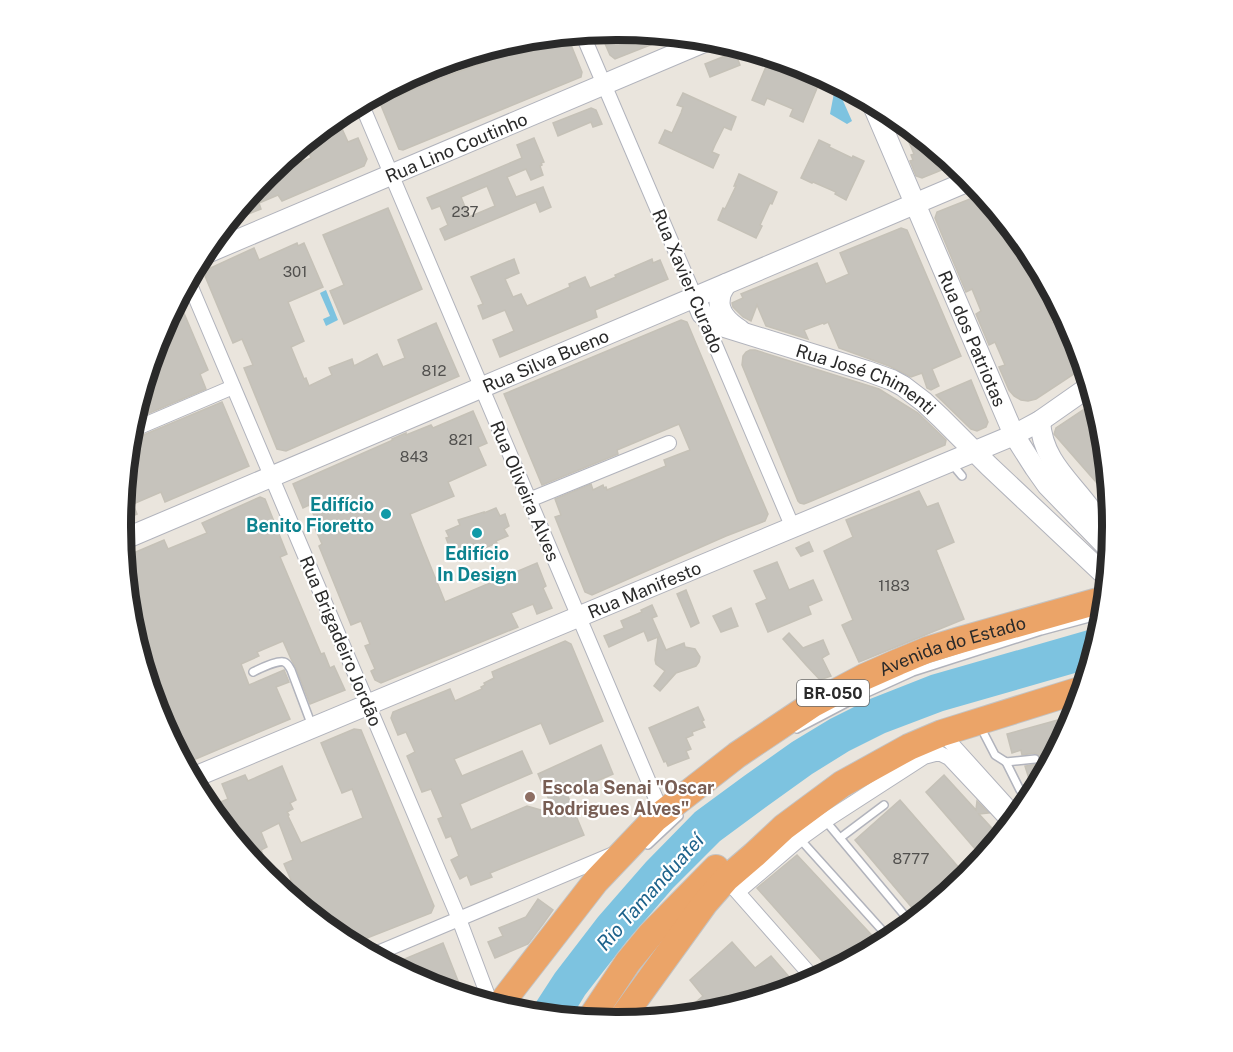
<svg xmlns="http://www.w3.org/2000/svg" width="1233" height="1052" viewBox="0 0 1233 1052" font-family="'Public Sans',sans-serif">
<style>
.water{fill:#7dc3e0}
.building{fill:#c6c3bc;stroke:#c5c1b7;stroke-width:1.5;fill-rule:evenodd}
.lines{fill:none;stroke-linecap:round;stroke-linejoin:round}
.lane-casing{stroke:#b1b3bc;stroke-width:10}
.street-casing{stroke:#b1b3bc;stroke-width:16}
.secondary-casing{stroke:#b1b3bc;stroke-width:22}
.highway-casing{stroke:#c3c3c3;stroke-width:28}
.lane{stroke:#fff;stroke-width:7}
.street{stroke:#fff;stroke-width:14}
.secondary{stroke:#fff;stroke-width:20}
.highway{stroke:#eba468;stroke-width:26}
.culture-dot{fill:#0f9aa8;stroke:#fff;stroke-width:2}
.education-dot{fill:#8d6e63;stroke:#fff;stroke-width:2}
.labels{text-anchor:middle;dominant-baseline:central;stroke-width:4.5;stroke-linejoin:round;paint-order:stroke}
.number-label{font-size:15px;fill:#51504e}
.shield{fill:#fff;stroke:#6a6a6a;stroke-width:1.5}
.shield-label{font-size:16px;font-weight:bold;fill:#2a2a2a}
.street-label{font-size:18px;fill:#2a2a2a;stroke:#fff}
.culture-label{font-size:18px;font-weight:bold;fill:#0d838f;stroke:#fff;text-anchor:end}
.education-label{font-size:18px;font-weight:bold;fill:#785e54;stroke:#fff;text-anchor:start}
.water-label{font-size:20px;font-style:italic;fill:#1d628b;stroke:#fff}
.rim{fill:none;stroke:#2a2a2a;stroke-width:8}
</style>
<rect width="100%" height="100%" fill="#eae5dd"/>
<!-- water -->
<g class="water">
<path d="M836,85L852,121L847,124L830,114L834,93L832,87Z"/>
<path d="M326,290L338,320L326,326L323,319L330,316L320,293Z"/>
<path d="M1102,626L1089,669L943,711L885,733L849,751L812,774L766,807L720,841L673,888L627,941L585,995L571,1018L529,1013L555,973L598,917L646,862L695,812L744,776L792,742L830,719L870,699L931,675Z"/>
</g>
<!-- building -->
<g class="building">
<path d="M616,30L640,32L673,36L615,59L610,55L600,32Z"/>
<path d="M567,35L582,72L581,77L403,150L399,149L380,103L446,76L483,63L482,62L540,37Z"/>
<path d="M735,52L740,65L710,77L705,64Z"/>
<path d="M770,57L807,68L822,76L803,122L790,116L793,109L767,98L764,105L752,100Z"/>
<path d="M683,93L736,117L731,130L724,127L715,145L712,152L719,155L713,168L659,143L665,130L672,133L681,113L683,107L677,105Z"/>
<path d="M591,108L596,110L602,124L593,127L591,122L558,136L553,123Z"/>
<path d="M899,119L919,136L954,165L922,178L916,176L910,161L913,160L911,155L914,154Z"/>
<path d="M339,122L348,142L358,138L367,159L364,166L282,201L278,195L259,203L261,209L226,223L264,177L311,158L305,143L323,129Z"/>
<path d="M534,138L544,162L541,163L542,165L540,166L543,175L531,180L526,169L507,177L516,197L543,187L551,207L540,212L536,202L445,240L440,229L448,225L440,206L432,209L427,198L522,158L517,145ZM487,186L495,206L469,217L461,197Z"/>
<path d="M819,140L830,145L829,147L852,158L853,156L864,161L846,200L835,194L836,192L813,182L812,183L801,178Z"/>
<path d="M739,174L777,192L772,204L770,203L760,225L762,226L756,238L718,220L723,208L725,209L736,186H734Z"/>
<path d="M980,195H983L1024,244L1021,246L1029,265L1034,263L1044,286L1039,288L1052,323L1061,319L1083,368L1036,399L1028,401L1021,400L1014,396L1009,390L999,367L1005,365L995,342L989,345L976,314L981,311L972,289L966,292L935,218L937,212Z"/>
<path d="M388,208L422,289L344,324L330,291L344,285L323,235Z"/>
<path d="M901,228L907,230L961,356L932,369L939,386L931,390L927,388L922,373L911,377L889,366L839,348L828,322L824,324L823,323L804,330L808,339L766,326L757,305L751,321L743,317L733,307L732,303L743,298L741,294L817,263L826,284L849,274L840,253Z"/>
<path d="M297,243L298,246L304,243L323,287L288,302L304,341L291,347L304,379L306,378L309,386L332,375L329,368L352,359L354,366L377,354L383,367L405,358L398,340L436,323L459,376L286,451L277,449L244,368L253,365L242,339L233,343L205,276L206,270L254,248L259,260Z"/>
<path d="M514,259L519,273L505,279L513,297L521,294L527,306L570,287L569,284L585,277L590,288L616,277L615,275L652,259L653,263L660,260L668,279L595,310L597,317L500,357L493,340L514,331L505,310L483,319L478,306L483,304L471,277Z"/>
<path d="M178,299L208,370L200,374L206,389L133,420L158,336Z"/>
<path d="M681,320L687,322L747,465L768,514L765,521L726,536L592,595L585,592L555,517L561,515L555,499L591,484L593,490L603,485L604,488L606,487L607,490L666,466L664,460L690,450L679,424L617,450L618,454L542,485L504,394Z"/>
<path d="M750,350H755L879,389L918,413L946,440L945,445L809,502L804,504L800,503L798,501L742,365L743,356L746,352Z"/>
<path d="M971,380L988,422L986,427L977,431L971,429L936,395Z"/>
<path d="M222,402L249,466L165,502L161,492L133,504L137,514L121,521L129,440L134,439Z"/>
<path d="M1095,402L1103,430L1110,498L1054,434L1056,428Z"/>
<path d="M473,411L487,443L478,447L486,465L448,482L454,496L410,514L422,545L445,602L537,563L546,586L543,588L552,608L537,614L533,604L511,613L518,627L381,683L375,680L371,671L375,669L365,646L370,644L361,621L351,625L319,546L322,544L315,528L319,526L309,505L303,508L293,484L393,440L392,439L406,433V435L431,425L433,428Z"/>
<path d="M919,491L927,507L938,503L954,542L936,550L964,619L859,662L842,625L853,620L824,551L853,537L846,520Z"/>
<path d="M260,497L265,499L287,554L280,557L321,654L324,653L330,668L334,666L345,690L310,704L296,668L291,659L283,641L257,652L259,656L241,664L249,685L284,670L289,682L276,687L290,719L184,764L158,715L130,622L124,557L164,540L168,549L207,533L202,523Z"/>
<path d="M496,508L500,516L505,514L509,526L504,529L508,536L496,541L497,543L472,553L471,550L457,555L454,549L451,551L446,538L449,537L446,531L460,525L458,520L484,512V513Z"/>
<path d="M809,542L813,551L801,556L796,548Z"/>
<path d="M777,562L789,590L813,580L822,600L808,606L811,614L768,632L756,604L767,599L754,571Z"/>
<path d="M686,590L699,623L691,627L677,594Z"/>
<path d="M652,605L657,616L652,618L666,650L684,643L685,647L695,649L700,657L699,662L696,666L676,673L660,691L654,686L665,671L656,664L655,660L658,637L648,641L644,631L609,647L604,636L624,628L621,621L642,612L641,610Z"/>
<path d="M731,608L738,626L721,632L713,616Z"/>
<path d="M789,633L803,648L823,640L829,654L822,658L831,676L820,680L806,665L783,639Z"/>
<path d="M565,641L571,644L603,721L550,744L541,723L454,759L462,776L522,751L532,773L460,804L471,830L527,806L555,814L538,774L601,745L613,774L567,794L584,835L490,873L492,877L471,885L467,875L460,879L451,860L459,856L451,836L446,838L438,819L443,817L431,789L422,792L407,756L415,752L406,732L398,735L391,718L393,712L450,689L455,701L482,689L481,687L485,685L484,683L494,678L492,672Z"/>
<path d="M698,707L704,720L702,721L705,727L692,732L693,735L686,738L691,749L686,751L689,758L668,766L666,761L664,762L649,728Z"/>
<path d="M1058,720L1063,738L1047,742L1049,749L1045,752V757L1047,760H1051L1039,783L1031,785L1025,766L1038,764L1040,761V756L1035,753L1022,755L1021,750L1012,753L1007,734Z"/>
<path d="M354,729L361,730L434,906L431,913L352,944L341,938L277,886L291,880L284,864L293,860L279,823L261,832L267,847L261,850L262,852L249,857L208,807L228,799L222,784L245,775L248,781L282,766L296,800L290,803L293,809L287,812L289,815L288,816L301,843L363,818L352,789L342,793L321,743Z"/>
<path d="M944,775L976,810L977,801L989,813L979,814L1000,837L983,858L926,792Z"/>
<path d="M900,800L967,877L919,916L855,840Z"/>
<path d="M797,855L881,945L831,971L757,888Z"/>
<path d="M538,899L553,910L543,924L528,944L495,958L488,942L503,936L499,928L526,917Z"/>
<path d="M732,942L755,968L771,956L798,987L713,1013L694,1014L689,1008L703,996L690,980Z"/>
<path d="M443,943L464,996L426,984L390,965Z"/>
</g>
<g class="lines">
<defs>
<g id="lane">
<path d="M952,464L962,476"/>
<path d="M253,672C259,669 278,660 284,662C288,663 289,667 291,670L312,726"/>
<path d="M980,726L995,755L1006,762L1035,759"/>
<path d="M797,729L858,697L913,672L1041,631L1104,614"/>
<path d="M1050,755L1055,753"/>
<path d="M1006,762L1020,790L1028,797L1032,796"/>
<path d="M824,819L911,923"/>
<path d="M799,838L890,939"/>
<path d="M840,838L884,805"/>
<path d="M648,845L679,816"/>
</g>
<g id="street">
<path d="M582,33L695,297"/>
<path d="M371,97L486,50"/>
<path d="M361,103L662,813"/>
<path d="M188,280L459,919L491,1004"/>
<path d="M702,314L793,528"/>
<path d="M130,431L233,387"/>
<path d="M529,500L669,443"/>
<path d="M942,733L1017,816"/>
<path d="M733,887L815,980"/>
<path d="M738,892L800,839L825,821L924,757L939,753L949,758L1011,824"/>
<path d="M373,955L616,853"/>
</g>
<g id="secondary">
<path id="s1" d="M872,103L1014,435L1035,468L1047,485L1110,550"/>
<path id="s2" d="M202,255L711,39"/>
<path d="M726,284C724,288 720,293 720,298C717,312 729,323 740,330"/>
<path id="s3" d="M695,297L702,314L718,325L867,371L892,380L903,386L924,402L941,418L989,466L1107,577"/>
<path d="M1040,421C1043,472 1088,491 1104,534"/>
<path id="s4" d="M122,540L971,180"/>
<path id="s5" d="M192,778L1014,435L1040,421L1090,386"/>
</g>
<g id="highway">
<path id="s6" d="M499,1006L596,881L655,819L737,755L813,704L864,677L898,662L927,650L960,640L1105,599"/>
<path d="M590,1019L628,962L651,934L716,868"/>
<path d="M619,1022L705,903L726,879L754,855L784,827L842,784L909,747L942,733L1083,689"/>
</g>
</defs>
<!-- lane casing -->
<use href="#lane" class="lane-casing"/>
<!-- street casing -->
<use href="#street" class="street-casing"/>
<!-- secondary casing -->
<use href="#secondary" class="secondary-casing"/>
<!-- highway casing -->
<use href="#highway" class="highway-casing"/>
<!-- lane -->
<use href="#lane" class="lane"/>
<!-- street -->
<use href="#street" class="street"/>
<!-- secondary -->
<use href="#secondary" class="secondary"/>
<!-- highway -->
<use href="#highway" class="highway"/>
</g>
<!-- markers -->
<g class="culture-dot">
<circle cx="386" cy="514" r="6"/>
<circle cx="477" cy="533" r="6"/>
</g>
<circle class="education-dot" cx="530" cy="797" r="6"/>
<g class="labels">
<!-- number labels -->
<g class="number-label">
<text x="465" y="211">237</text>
<text x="295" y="271">301</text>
<text x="434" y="370">812</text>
<text x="461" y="439">821</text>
<text x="414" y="456">843</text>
<text x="894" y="585">1183</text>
<text x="911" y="858">8777</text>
</g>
<!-- shield labels -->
<rect class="shield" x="797" y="680" width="72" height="26" rx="4.5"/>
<g class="shield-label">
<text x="833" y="693">BR-050</text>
</g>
<!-- street labels -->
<g class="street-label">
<text stroke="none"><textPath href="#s2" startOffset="276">Rua Lino Coutinho</textPath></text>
<text transform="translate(688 281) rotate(67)">Rua Xavier Curado</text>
<text stroke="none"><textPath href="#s1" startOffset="256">Rua dos Patriotas</textPath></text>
<text stroke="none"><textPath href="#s4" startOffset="460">Rua Silva Bueno</textPath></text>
<text stroke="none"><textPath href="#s3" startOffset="196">Rua José Chimenti</textPath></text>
<text transform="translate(525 491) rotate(67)">Rua Oliveira Alves</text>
<text stroke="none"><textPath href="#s5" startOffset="490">Rua Manifesto</textPath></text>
<text transform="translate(341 641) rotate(67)">Rua Brigadeiro Jordão</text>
<text stroke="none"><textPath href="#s6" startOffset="591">Avenida do Estado</textPath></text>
</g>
<!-- culture labels -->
<g class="culture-label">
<text x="374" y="504">Edifício<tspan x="374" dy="21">Benito Fioretto</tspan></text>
<text x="477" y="553" text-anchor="middle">Edifício<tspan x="477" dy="21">In Design</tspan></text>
</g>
<!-- education labels -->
<g class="education-label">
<text x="542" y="787">Escola Senai "Oscar<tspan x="542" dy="21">Rodrigues Alves"</tspan></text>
</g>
<!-- water labels -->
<g class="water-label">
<text transform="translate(650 892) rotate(-48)">Rio Tamanduateí</text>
</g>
</g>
<!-- crop -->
<path d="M0 0H1233V1052H0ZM616 40H617A485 485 0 0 1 1102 525V527A485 485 0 0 1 617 1012H616A485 485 0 0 1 131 527V525A485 485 0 0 1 616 40Z" fill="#fff" fill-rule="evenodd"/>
<path class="rim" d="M616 40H617A485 485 0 0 1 1102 525V527A485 485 0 0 1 617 1012H616A485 485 0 0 1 131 527V525A485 485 0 0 1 616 40Z"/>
</svg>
